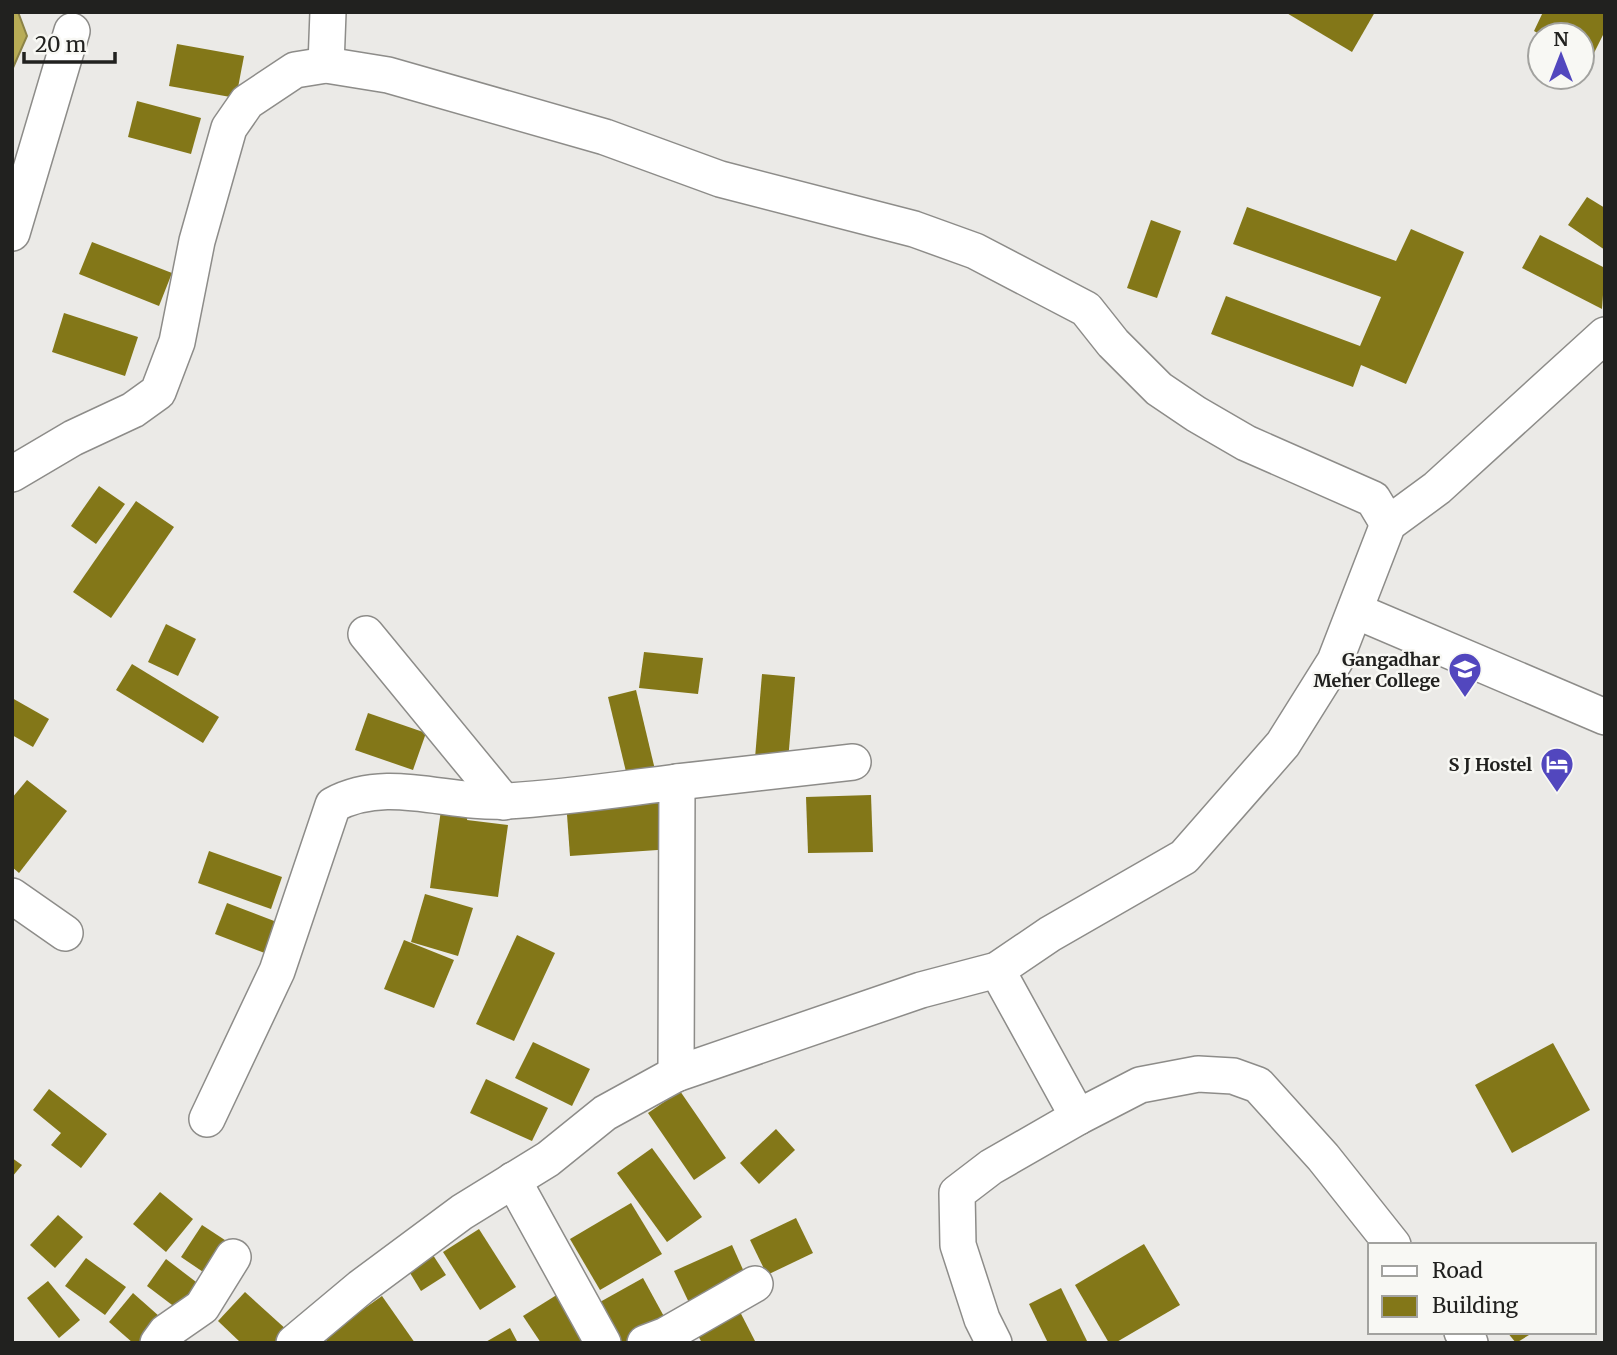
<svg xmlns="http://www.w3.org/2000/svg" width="1617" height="1355" viewBox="0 0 1617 1355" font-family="Merriweather,serif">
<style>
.water{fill:#b8ac56;stroke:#8b8246;stroke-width:2}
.building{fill:#837718}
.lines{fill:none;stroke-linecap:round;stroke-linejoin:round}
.minor-casing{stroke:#8d8c89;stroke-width:38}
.minor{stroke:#fff;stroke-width:35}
.labels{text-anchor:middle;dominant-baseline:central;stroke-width:5;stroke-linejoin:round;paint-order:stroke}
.poi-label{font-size:18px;font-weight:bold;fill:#21211f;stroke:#f8f8f4;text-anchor:end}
</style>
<rect width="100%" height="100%" fill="#ebeae7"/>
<!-- water -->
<path class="water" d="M12,12H18L27,36L12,70Z"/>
<!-- building -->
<g class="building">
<path d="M1285,12H1375L1352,52Z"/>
<path d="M1543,12H1605V31L1591,59L1582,54V35H1541L1534,31Z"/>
<path d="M177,44L244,56L236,98L169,86Z"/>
<path d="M137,101L201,118L191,154L128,137Z"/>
<path d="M1587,197L1605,208V250L1568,225Z"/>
<path d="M1247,207L1396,261L1411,229L1464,252L1406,384L1361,365L1353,387L1211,334L1226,296L1360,346L1381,297L1233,244Z"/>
<path d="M1151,220L1181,231L1157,298L1127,288Z"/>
<path d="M1540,235L1605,268L1602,309L1522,268Z"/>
<path d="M92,242L172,273L159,306L79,274Z"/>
<path d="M64,313L138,337L125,376L52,352Z"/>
<path d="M99,486L125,504L96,544L71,526Z"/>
<path d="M136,501L174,527L111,618L73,592Z"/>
<path d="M166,624L196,639L178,676L148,662Z"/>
<path d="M644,652L703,658L698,694L639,688Z"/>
<path d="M132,664L219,717L203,743L116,690Z"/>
<path d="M762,674L795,677L788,761L755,758Z"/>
<path d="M636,690L656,774L628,780L608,697Z"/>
<path d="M12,698L49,719L33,747L12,735Z"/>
<path d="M368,713L426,733L413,770L355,750Z"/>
<path d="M27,780L67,811L19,873L12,867V798Z"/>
<path d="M668,794L672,849L570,856L566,801Z"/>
<path d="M871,795L873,852L808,853L806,797Z"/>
<path d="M443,796L470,800L467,820L508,825L498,897L430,888Z"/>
<path d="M209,851L282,877L271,909L198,883Z"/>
<path d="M425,894L473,908L458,956L411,942Z"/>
<path d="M227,903L282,924L270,955L215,934Z"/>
<path d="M517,935L555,953L514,1041L476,1024Z"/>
<path d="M404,940L454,960L434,1008L384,989Z"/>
<path d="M533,1042L590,1069L572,1106L515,1078Z"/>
<path d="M1553,1043L1590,1110L1512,1153L1475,1085Z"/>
<path d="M486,1079L548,1108L532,1141L470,1113Z"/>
<path d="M49,1089L107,1134L81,1168L51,1145L61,1133L33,1110Z"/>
<path d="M680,1091L726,1158L694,1180L648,1113Z"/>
<path d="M776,1129L795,1150L759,1184L740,1163Z"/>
<path d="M652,1148L702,1217L667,1242L617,1173Z"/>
<path d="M12,1158L22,1165L12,1177Z"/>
<path d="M160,1192L193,1219L166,1252L133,1224Z"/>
<path d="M631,1203L662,1254L600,1290L570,1239Z"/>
<path d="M58,1215L83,1237L55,1268L30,1245Z"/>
<path d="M796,1218L813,1253L767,1275L750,1240Z"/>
<path d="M202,1225L234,1246L212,1278L181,1257Z"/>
<path d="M479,1229L516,1287L480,1310L443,1252Z"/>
<path d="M1144,1244L1180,1305L1115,1343H1109L1075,1285Z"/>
<path d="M732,1245L749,1283L692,1309L674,1271Z"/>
<path d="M431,1252L446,1275L421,1291L407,1268Z"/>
<path d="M86,1258L126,1287L105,1315L65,1286Z"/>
<path d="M166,1259L204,1288L184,1314L147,1286Z"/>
<path d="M643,1278L667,1322L629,1343H610L591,1307Z"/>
<path d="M48,1281L80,1320L59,1338L27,1298Z"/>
<path d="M1061,1288L1088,1343H1048L1029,1304Z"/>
<path d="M563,1291L597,1343H541L523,1316Z"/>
<path d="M245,1292L288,1331L277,1343H241L218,1321Z"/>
<path d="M133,1293L168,1324L152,1343H133L109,1322Z"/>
<path d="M382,1296L415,1343H328L324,1337Z"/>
<path d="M737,1306L756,1343H702L694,1328Z"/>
<path d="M510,1328L518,1343H484Z"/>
<path d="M1507,1332H1534L1516,1343Z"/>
</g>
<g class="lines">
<defs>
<g id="minor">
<path d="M326,65L328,12"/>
<path d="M12,233L72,31"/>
<path d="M12,474L73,438L133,410L158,392L177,342L197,241L229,128L247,102L295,70L326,65L388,75L605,137L720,179L914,229L975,251L1086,309L1113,343L1159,389L1196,414L1246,443L1373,499L1388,524"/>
<path d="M1356,611L1605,717"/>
<path d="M366,634L504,802"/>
<path d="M677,782L853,762"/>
<path d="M12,896L65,933"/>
<path d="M997,970L1078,1117L1140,1085L1198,1074L1233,1076L1258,1085L1323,1157L1393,1245"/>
<path d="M207,1119L277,971L333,805C388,775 449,805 507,801C564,798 621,789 677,782L676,1074"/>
<path d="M513,1180L603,1343"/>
<path d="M1462,1332L1470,1343"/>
<path d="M158,1343L166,1332L202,1307L233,1257"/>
<path d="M294,1343L361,1287L462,1212L548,1159L605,1113L676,1074L921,990L997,970L1050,934L1184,857L1283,744L1335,661L1388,524L1437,488L1605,335"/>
<path d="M645,1343L666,1335L755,1284"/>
<path d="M994,1343L982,1319L958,1245L957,1193L991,1167L1078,1117"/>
</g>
</defs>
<!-- minor casing -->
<use href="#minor" class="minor-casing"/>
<!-- minor -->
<use href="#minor" class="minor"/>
</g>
<!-- icons -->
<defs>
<symbol id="university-pin" viewBox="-11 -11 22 30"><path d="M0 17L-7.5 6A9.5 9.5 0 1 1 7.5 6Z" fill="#5247be" stroke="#f8f8f4"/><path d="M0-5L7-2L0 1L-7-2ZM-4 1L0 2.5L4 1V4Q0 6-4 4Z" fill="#fff"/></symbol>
<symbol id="hotel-pin" viewBox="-11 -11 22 30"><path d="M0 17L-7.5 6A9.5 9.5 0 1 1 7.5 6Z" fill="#5247be" stroke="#f8f8f4"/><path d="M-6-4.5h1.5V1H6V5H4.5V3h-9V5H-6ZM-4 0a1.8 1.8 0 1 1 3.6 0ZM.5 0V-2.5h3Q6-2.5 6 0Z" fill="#fff"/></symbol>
</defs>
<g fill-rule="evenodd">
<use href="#university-pin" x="1446" y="650" width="38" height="52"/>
<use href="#hotel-pin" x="1538" y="745" width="38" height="52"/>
</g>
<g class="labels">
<!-- poi labels -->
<g class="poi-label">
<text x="1440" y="659">Gangadhar<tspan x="1440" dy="21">Meher College</tspan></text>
<text x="1532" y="764">S J Hostel</text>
</g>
</g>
<!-- border -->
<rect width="1617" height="1355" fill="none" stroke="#21211f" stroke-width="28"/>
<!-- legend -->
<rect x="1368" y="1243" width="228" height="91" fill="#f8f8f4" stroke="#a2a29f" stroke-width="2"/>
<rect x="1382" y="1266" width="35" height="10" fill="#ffffff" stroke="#a2a29f" stroke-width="2"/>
<text x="1432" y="1278" font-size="21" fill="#21211f">Road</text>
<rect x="1382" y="1296" width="35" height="21" fill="#837718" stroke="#a2a29f" stroke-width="2"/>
<text x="1432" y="1313" font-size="21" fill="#21211f">Building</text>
<!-- north arrow -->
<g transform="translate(1561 56)"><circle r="33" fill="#f8f8f4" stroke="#a2a29f" stroke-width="2"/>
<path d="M0-5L12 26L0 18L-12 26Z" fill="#5247be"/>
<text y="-10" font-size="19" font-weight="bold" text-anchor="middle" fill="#21211f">N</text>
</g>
<!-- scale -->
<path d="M24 52v10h91v-10" fill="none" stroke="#21211f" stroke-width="3.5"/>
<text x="35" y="52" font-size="21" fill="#21211f" stroke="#f8f8f4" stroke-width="5" paint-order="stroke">20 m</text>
</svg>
